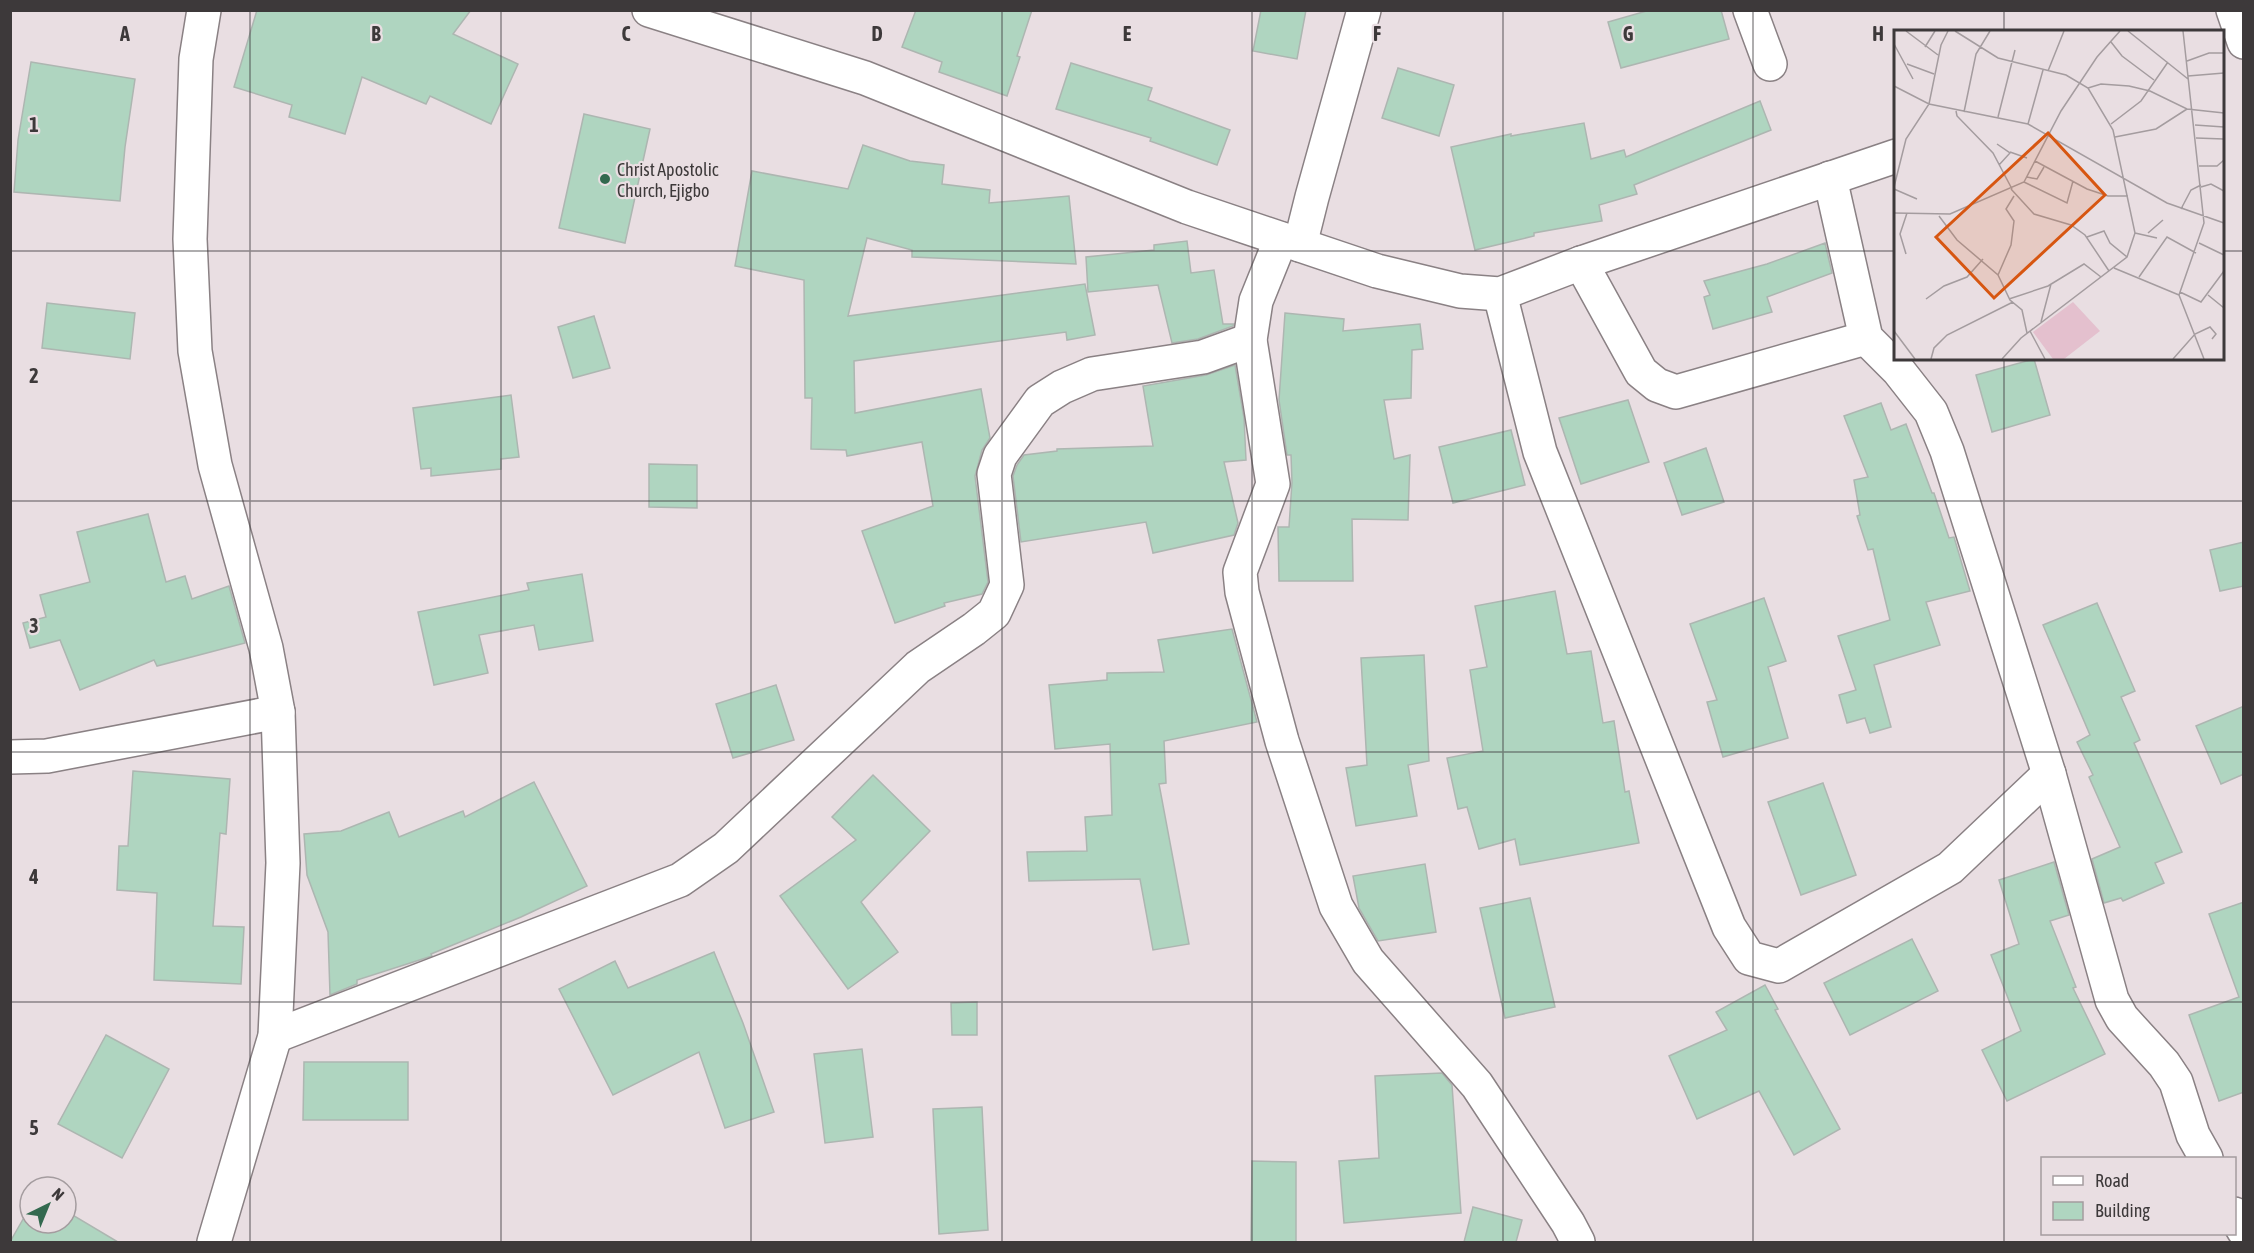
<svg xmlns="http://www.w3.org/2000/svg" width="2254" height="1253" viewBox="0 0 2254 1253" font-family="'Asap Condensed',sans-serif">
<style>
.building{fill:#afd5c0;stroke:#adb6b1;stroke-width:1.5}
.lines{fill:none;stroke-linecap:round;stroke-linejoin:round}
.minor-casing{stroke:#8a8184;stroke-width:36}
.minor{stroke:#fff;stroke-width:33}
.grid{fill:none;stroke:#3d393a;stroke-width:1.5;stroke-opacity:0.55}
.poi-dot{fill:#33694f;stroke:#e9dee2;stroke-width:2}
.labels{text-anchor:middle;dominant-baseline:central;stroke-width:4.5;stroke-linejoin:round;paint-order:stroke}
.poi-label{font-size:18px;fill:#3d393a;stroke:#e9dee2;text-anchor:start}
.inset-road{fill:none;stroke:#a49c9f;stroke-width:1.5}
.view{fill:#d75611;fill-opacity:0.15;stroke:#d75611;stroke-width:3}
.inset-edge{fill:none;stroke:#3d393a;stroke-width:3}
.grid-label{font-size:20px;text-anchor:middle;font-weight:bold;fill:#3d393a;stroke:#e9dee2;stroke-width:4.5;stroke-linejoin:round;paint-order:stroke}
</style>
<rect width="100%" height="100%" fill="#e9dee2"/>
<!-- building -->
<g class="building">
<path d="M257,10H471L453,34L518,64L491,124L430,96L426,104L362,77L345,134L289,117L292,105L234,87Z"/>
<path d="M916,10H1032L1017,56L1020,57L1007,96L939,72L942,62L902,47Z"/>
<path d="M1261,10H1306L1297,59L1253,51Z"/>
<path d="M1650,10H1721L1729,39L1621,68L1608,22Z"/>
<path d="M31,62L135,79L125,147L120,201L14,192L18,140Z"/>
<path d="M1071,63L1152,88L1148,100L1230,130L1217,165L1150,141L1151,138L1056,109Z"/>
<path d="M1398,68L1454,85L1439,136L1382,118Z"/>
<path d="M1760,101L1771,130L1634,185L1637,194L1599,205L1602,221L1534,233V236L1475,250L1451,147L1511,134V136L1584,123L1591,159L1624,150L1626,157Z"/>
<path d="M584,114L650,129L625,243L559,228Z"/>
<path d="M863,145L910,161L944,165L942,184L990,190L989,203L1069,196L1076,264L912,257V250L867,238L848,316L1085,284L1095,335L1067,340L1066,332L854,361L855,413L981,389L990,438L982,450L975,476L988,582L982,594L944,603L945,606L895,623L862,531L933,506L922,442L847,456L846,450L811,449L812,398H805L804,280L735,266L752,171L848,189Z"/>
<path d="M1187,241L1191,273L1214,270L1223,324H1234L1233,326L1198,339L1172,343L1158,285L1088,292L1086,257L1154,250V245Z"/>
<path d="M1825,243L1832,273L1767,297L1772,312L1713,329L1704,297L1710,295L1704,281L1767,264Z"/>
<path d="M47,303L135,313L130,359L42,348Z"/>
<path d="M1285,313L1344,319L1343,331L1420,324L1423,349L1412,350L1411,398L1384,400L1394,459L1410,455L1408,520L1352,519L1353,581H1279L1278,527H1289L1292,482L1291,455H1287L1279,400Z"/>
<path d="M594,316L610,368L573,378L558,327Z"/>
<path d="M2034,359L2050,415L1992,432L1976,375Z"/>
<path d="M1235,365L1244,418L1246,460L1224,462L1238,523L1234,535L1153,553L1146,522L1021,542L1013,476L1017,465L1024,455L1057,451V449L1153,446L1143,386L1206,375Z"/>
<path d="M511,395L519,457L501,459V469L431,476V468L421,469L413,408Z"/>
<path d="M1628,400L1649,462L1581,484L1559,418Z"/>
<path d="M1881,403L1891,430L1906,424L1932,493H1934L1949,538L1954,537L1970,591L1926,602L1940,645L1874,665L1891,727L1870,733L1865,718L1847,723L1839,695L1856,690L1838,636L1890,620L1873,549L1868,550L1857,516L1860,515L1854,480L1868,477L1844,416Z"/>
<path d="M1511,430L1525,485L1453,503L1439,447Z"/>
<path d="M1706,448L1724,502L1682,515L1664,463Z"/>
<path d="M649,464L697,465V508L649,507Z"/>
<path d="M148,514L166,582L185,576L192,599L229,586L245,643L157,666L154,660L80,690L60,640L30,648L23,623L46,617L40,595L90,582L77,532Z"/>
<path d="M2244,542V586L2220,591L2210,550Z"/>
<path d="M582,574L593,641L539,650L534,625L479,635L488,673L434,685L418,612L529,590L527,583Z"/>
<path d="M1555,591L1567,654L1591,651L1603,723L1614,721L1625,792L1629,791L1639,843L1520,865L1515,839L1479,849L1467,807L1458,809L1447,758L1483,751L1470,670L1487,667L1475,606Z"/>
<path d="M1764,598L1786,661L1768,667L1788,738L1723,757L1707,702L1717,700L1690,624Z"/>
<path d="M2097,603L2135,691L2121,697L2140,740L2134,743L2182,852L2155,863L2164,883L2123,901L2121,898L2104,903L2092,859L2120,847L2089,777L2093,775L2077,742L2090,735L2043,625Z"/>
<path d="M1232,629L1257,722L1164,741L1166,783L1159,784L1189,944L1153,950L1140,879L1029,881L1027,852L1087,851L1085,817L1112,815L1110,744L1055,749L1049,685L1107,680V673L1164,672L1158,640Z"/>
<path d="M1424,655L1429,761L1408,765L1417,816L1356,826L1346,768L1367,765L1361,658Z"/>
<path d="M776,685L794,740L733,758L716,704Z"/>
<path d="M2244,706V774L2221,784L2196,726Z"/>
<path d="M133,771L230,779L226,834L220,833L213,926L244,927L241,984L154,980L157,893L117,890L119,846H128Z"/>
<path d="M873,775L930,831L861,902L898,952L848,989L780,896L856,840L832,817Z"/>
<path d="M534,782L587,886L521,917L431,954L432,956L357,980V984L330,995L328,932L307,875L304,834L341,831L389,812L399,837L463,811L465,817Z"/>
<path d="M1823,783L1856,875L1801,895L1768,802Z"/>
<path d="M2054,862L2069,915L2050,921L2076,987L2073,988L2105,1054L2007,1101L1982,1050L2021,1031L1991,955L2019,944L1999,880Z"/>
<path d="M1425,864L1436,932L1378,941L1359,908L1353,876Z"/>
<path d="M1530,898L1555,1007L1505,1018L1480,908Z"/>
<path d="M2244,902V1092L2219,1101L2189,1015L2239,997L2209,914Z"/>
<path d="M1912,939L1938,991L1850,1035L1824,983Z"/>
<path d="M714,952L743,1023L774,1112L725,1128L699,1052L613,1095L559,989L615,961L628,988Z"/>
<path d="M1765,985L1778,1009L1775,1010L1840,1129L1794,1155L1759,1091L1697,1119L1669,1056L1727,1030L1716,1012Z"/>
<path d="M977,1002V1035H952L951,1003Z"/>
<path d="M106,1035L169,1069L122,1158L58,1124Z"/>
<path d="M862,1049L873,1137L825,1143L814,1054Z"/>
<path d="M304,1062H408V1120H303Z"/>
<path d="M1442,1073L1452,1085L1461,1213L1344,1223L1339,1161L1379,1158L1375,1076Z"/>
<path d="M982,1107L988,1230L939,1234L933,1109Z"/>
<path d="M1252,1161L1296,1162V1242H1251Z"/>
<path d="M30,1207V1223H66V1211L118,1242H10Z"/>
<path d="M1473,1207L1522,1220L1516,1242H1464Z"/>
</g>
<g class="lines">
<defs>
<g id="minor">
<path d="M204,10L196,59L190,239L195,351L215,465L266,648L278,712L283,863L275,1036L214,1242"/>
<path d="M649,10L865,78L1187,207L1377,271L1460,291L1500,294L1581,263L1896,156"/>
<path d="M1750,10L1770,64"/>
<path d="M2233,10L2244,42"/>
<path d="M1830,178L1866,338L1898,370L1931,412L1947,451L2049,774L2112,1000L2122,1018L2164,1064L2176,1082L2193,1135L2206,1158"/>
<path d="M1281,239L1256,301L1250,340L1273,484L1240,572L1242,592L1282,741L1336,906L1368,961L1477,1085L1568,1223L1578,1242"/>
<path d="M1300,245L1312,197L1364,10"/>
<path d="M1581,263L1641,372L1657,385L1676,392L1866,338"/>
<path d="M1500,294L1540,452L1729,927L1749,958L1779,966L1950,868L2049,774"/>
<path d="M10,757L47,756L278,712"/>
<path d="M275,1036L680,880L726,848L918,667L974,629L994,613L1007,585L994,474L1000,456L1040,401L1062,387L1092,374L1203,357L1250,340"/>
<path d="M2234,1214L2244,1231"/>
</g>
</defs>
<!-- minor casing -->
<use href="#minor" class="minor-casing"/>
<!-- minor -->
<use href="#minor" class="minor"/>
</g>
<!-- grid -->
<path class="grid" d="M250,10V1242M501,10V1242M751,10V1242M1002,10V1242M1252,10V1242M1503,10V1242M1753,10V1242M2004,10V32M10,251H1896M2222,251H2244M2004,358V1242M10,501H2244M10,752H2244M10,1002H2244"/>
<!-- markers -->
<circle class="poi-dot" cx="605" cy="179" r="6"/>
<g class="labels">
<!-- poi labels -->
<g class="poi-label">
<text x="617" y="169">Christ Apostolic<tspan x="617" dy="21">Church, Ejigbo</tspan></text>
</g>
</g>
<!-- overview -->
<g transform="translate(1894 30)">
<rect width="330" height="330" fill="#e9dee2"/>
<path d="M179,272L206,301L170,329H159L139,302Z" fill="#e4c0ce"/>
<path class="inset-road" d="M12,1L44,25M61,1L104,28L172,45L194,58L219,100L241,203L233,227L127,308L108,329M234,1L294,49M289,1L310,193L285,265L310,329M217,12L228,26L260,50M0,14L19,49M31,17L41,1M293,31L315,23H330M13,34L40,44M154,41L170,1M294,46L330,43M0,56L35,74L134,94L273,173L330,193M194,58L207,54L235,56L256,61L293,79L330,83M62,81L63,86L99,123L118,159M70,82L82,24L96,1M104,87L121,20M134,94L149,40M217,94L247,71L274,32M301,95L330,97M221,107L262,99L293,79M302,108L330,109M103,114L116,123L105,135M116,122L133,128M141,131L193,159L214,166H234M305,136H323L330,130M133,147L143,149L150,137M130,152L173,173L179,151M0,157L12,109L35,74L47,15L54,1M307,157L317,154L330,161M0,159L23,169M117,159L140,184L177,195L191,205L215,241M287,179L297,160L307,155M0,183L56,184L130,152L167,81L203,27L226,1M45,186L63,210L104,245L116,270L128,280L133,303M241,203L263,208M254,203L269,190M193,207L210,201L216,213L233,227M305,213L330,225M12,224L6,204L13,183M220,238L285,265M104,245L117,215L120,191L112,179L120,166M245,247L273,207L302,223M286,262L307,272L330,241M314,265L330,278M32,269L50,256L73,247L89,229M115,269L154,256L190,234L207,247M147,292L157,254M0,301L21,329M136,301L151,329M37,329L40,318L53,305L119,272M279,329L301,304L316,297L322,304L318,309"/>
<path class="view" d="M154,103L211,165L100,268L42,207Z"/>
<rect width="330" height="330" class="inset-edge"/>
</g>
<g class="grid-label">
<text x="125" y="41">A</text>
<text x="376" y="41">B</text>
<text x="626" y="41">C</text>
<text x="877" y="41">D</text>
<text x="1127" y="41">E</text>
<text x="1377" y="41">F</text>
<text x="1628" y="41">G</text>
<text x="1878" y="41">H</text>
<text x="34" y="132">1</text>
<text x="34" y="383">2</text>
<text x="34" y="633">3</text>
<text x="34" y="884">4</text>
<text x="34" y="1135">5</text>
</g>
<!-- border -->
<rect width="2254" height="1253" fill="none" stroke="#3d393a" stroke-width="24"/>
<!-- legend -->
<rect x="2041" y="1157" width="195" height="78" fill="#e9dee2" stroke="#a49c9f" stroke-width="1.5"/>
<rect x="2053" y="1176" width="30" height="9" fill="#ffffff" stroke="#a49c9f" stroke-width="1.5"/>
<text x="2095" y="1187" font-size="18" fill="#3d393a">Road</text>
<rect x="2053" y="1202" width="30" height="18" fill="#afd5c0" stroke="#a49c9f" stroke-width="1.5"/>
<text x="2095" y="1217" font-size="18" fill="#3d393a">Building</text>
<!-- north arrow -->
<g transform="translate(48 1205) rotate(43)"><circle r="28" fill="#e9dee2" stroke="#a49c9f" stroke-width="1.5"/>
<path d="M0-4.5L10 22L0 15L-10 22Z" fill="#33694f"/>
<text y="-9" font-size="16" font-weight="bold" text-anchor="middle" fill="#3d393a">N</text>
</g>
</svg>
